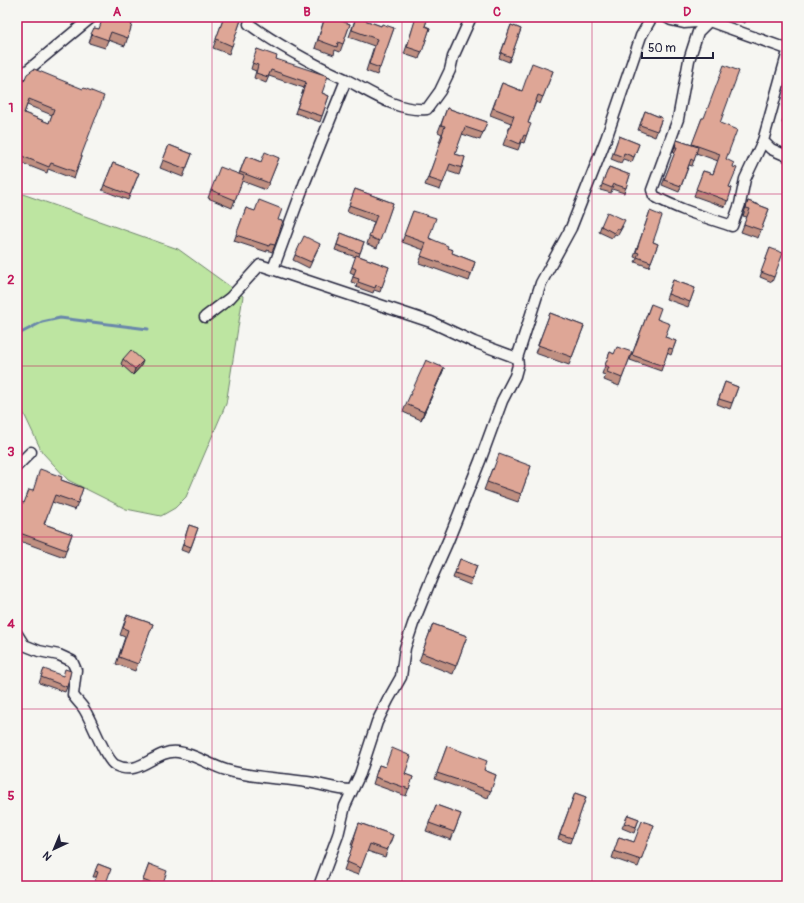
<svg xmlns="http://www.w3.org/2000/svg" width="804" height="903" viewBox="0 0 804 903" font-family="Pangolin,sans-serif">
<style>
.green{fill:#bde5a1;stroke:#70846e}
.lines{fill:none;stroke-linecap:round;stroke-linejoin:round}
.stream{stroke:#6987ab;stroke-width:3}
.minor-casing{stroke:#22223b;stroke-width:13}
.minor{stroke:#f6f6f2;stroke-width:10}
.wall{fill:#bf8f81;stroke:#22223b;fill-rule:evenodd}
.shaded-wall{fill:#9b7469;stroke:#22223b}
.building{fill:#dea696;stroke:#22223b;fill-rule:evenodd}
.grid{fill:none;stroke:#c2185b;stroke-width:1;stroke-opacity:0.55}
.neatline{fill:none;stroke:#c2185b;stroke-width:1.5}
.grid-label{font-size:13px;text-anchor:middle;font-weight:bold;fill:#c2185b}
</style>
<rect width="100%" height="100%" fill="#f6f6f2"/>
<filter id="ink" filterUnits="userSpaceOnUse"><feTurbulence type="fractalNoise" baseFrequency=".025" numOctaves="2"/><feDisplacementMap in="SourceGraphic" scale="8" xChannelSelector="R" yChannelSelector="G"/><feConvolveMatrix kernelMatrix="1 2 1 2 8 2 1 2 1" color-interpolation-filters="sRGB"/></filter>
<g filter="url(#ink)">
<!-- green -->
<path class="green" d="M17,192L178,249L243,296L226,404L186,497L175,508L161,516L126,509L68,480L42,452L17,399Z"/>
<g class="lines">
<!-- stream -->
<path class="stream" d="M17,335L42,322L60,318L148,329"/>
<defs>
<g id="minor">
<path d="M251,17L249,24C279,46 311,63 345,79C370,92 398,112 427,109L440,91L450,70L453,57L471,17"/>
<path d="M666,17L671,20L684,23L709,21L787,49"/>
<path d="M710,17L709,21L698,32L689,60L678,119L652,190L654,196C679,210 705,217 732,226L740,204L745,179L763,141"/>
<path d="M787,55L763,141L771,149L787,156"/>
<path d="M17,77L28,70L92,17"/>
<path d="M273,269L305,182L346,80"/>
<path d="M205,317L230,298L260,265L431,322L474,342L517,358"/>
<path d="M17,466L31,452"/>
<path d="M17,634L24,645L39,651L59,655L72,661L76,670L73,695C76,700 81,704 84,709C92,721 105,759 115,765C141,778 154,749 178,752C195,754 209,765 226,770C253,778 280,778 307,782C322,784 336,790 352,790"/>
<path d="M319,886L338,835L345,806L360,774L377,722L388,700L401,677L405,648L413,624L432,577L448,541L480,461L502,401L515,376L518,365L517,358L541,283L571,228L606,139L641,36L652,17"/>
</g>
</defs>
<!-- minor casing -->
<use href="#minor" class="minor-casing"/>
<!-- minor -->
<use href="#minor" class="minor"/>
</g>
<!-- wall -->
<g class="wall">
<path d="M224,17H242L229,54L213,48Z"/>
<path d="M325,17L350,24L340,52L335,50L334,55L315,48Z"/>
<path d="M356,17L381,26L394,28L377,75L366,71L374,46L349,37Z"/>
<path d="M411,17H428L425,26L430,28L419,59L404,54L416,19Z"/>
<path d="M729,17H747L745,23Z"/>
<path d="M780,17H787V20Z"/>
<path d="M122,20L132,24L125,46L108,40L105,48L89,43L94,28L99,29Z"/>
<path d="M511,25L521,29L509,62L499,58Z"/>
<path d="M257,49L276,59L322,93L329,96L320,122L295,113L304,88L269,76L266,83L254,78L256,71L251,69Z"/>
<path d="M34,69L81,156H82L74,179L48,169L47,173L17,161V90ZM27,105L52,115L49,123L24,113Z"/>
<path d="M553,71L540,104L536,102L528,123V131L524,143L521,142L518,150L503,145L511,123L490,115L502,83L522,91Z"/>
<path d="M447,108L487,122L480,140L462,134L455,154L465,157L459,175L447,171L440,190L425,185L441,143L439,142L442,134L438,132Z"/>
<path d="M787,108V124L782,123Z"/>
<path d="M645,111L662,118L655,137L638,130Z"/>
<path d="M702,118L720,123L726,159L733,167L729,188H732L725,207L694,196L703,171L713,174L718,161L696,153L692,166L689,165L679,192L662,185L675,153L673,152L677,140L692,145Z"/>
<path d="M619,136L639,144L632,162L623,159L621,163L611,159Z"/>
<path d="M169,145L192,154L183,177L160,168Z"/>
<path d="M246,156L261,162L279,158L266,190L242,181L232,208L208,198L211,190L239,174Z"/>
<path d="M113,163L139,173L128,200L102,190Z"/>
<path d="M609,167L630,175L624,193L612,189L611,193L600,190Z"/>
<path d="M355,189L393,203L377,248L367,244L374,222L347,212Z"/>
<path d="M748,201L769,209L758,238L741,232L747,217L743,216Z"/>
<path d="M246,208L278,220L275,245L272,252L267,250V252L234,241Z"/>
<path d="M413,211L429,238L447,248L452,253L475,262L469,281L419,263L424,250L402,242Z"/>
<path d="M650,211L653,242L658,244L649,267L635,262L637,258L634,257Z"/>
<path d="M601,226H623L618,235L615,234L612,238L599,232Z"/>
<path d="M341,233L364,242L359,256L389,267L380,292L374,290L373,293L356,287L357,284L351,282L354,274L350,272L356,257L335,250Z"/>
<path d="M320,244L309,268L293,260L295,255Z"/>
<path d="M770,248L774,277L772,282L760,277Z"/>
<path d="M673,280L695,288L688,307L666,299Z"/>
<path d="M651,304L665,337L676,341L671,355L667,353L661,371L630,360Z"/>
<path d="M550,313L584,326L569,365L535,353Z"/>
<path d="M610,352L614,354L632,352L619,386L604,380L606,375L602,374Z"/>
<path d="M123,359L141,366L133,375L121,364Z"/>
<path d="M444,368L441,376L421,420L403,412L406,404Z"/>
<path d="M725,382L738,387L730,409L717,404Z"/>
<path d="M531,466L518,502L484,490L492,469Z"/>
<path d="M61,480L83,488L75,510L52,502L44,524L72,534L64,557L17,540V501L24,503L33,491Z"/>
<path d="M189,525L198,528L189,553L181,550Z"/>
<path d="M460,559L477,566L470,585L453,578Z"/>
<path d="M127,615L153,624L135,671L116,664L125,637L120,635Z"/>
<path d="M433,624L467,636L453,674L419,661Z"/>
<path d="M44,669L67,687L65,692L39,683Z"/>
<path d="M447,746L484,770L496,775L488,798L435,779Z"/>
<path d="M379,765L413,777L406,796L373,784Z"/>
<path d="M575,793L586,797L570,843L558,839Z"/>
<path d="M436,805L461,814L451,840L426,831Z"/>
<path d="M628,815L639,819L634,833L622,828Z"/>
<path d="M359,823L393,835L385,857L367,851L358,875L344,870L353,845H351Z"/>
<path d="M654,825L638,867L612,858L619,837L634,842Z"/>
<path d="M98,864L111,869L96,877H93Z"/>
<path d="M149,864L162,886H141Z"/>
</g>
<!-- shaded-wall -->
<g class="shaded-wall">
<path d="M143,361L141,366L133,375L135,369Z"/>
<path d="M444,368L441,376L421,420L424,412Z"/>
</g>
<!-- building -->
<g class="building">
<path d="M103,17H123L122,20L132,24L128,38L111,32L108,40L91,34L94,28L99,29Z"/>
<path d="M224,17H242L232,46L216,39Z"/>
<path d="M325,17H330L350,24L343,44L338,42L337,47L318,40Z"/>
<path d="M356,17L381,26L382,24L394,28L380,68L369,64L377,39L352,30Z"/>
<path d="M416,17H428L425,26L430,28L422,52L407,47Z"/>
<path d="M511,25L521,29L511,57L501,53Z"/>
<path d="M257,49L277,56L276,59L328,76L322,93L329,96L322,116L297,108L306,82L271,70L268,77L256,73L258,65L252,63Z"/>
<path d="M532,63L553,71L543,97L538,95L528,123L531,124L526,136L524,135L520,144L506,138L514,116L493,108L502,83L522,91Z"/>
<path d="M724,65L739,71L720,123L737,130L726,159L734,163L733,167L737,168L729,187L732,188L728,201L696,189L703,171L713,174L720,154L692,144L702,118H704Z"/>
<path d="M34,69L83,89L84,88L104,96L81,156H82L76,172L51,163L49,167L17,154V90L21,80L24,81L27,74ZM29,99L54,109L49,123L24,113Z"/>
<path d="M447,108L487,122L483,133L465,127L455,154L465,157L462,168L450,164L443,183L428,178L443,135H442L445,126L441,125Z"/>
<path d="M787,108V115L785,114Z"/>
<path d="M645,111L662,118L657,131L640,125Z"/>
<path d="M619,136L639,144L634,157L624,153L623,157L613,153Z"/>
<path d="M677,140L698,147L694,161L691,159L681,186L664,180L677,147H675Z"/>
<path d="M169,145L192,154L186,169L163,160Z"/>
<path d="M265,152L279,158L269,183L240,172L246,156L261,162Z"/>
<path d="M113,163L139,173L130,195L104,185Z"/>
<path d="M220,167L244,176L235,200L211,190Z"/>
<path d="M609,167L630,175L626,188L614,184L612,188L602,184Z"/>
<path d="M355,189L393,203L380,241L369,237L377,215L349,205Z"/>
<path d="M259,200L282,209L278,220L283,221L275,245L270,244L269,246L236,235L246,208L255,211Z"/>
<path d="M748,201L769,209L761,230L744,224L750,209L746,208Z"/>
<path d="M413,211L436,218L429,238L448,246L447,248L453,250L452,253L475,262L471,274L421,256L426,243L404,235Z"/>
<path d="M650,211L662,216L653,242L658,244L651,262L637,257L639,253L636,252Z"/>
<path d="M607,212L625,220L620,230L617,228L614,233L601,226Z"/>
<path d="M341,233L364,242L360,253L337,245Z"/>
<path d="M304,236L320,244L311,262L295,255Z"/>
<path d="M770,248L783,253L774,277L761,272Z"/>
<path d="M356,255L389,267L382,287L376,285L375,288L358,282L359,279L353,277L356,269L352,267Z"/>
<path d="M673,280L695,288L690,302L668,294Z"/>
<path d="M651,304L661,308L657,319L670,324L665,337L676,341L673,349L669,348L663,366L632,355Z"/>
<path d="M550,313L584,326L572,357L538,345Z"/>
<path d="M617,347L632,352L622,378L607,372L609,367L605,365L610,352L614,354Z"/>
<path d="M131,350L143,361L135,369L123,359Z"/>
<path d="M426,360L444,368L424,412L406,404Z"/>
<path d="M725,382L738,387L732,403L719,399Z"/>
<path d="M499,454L531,466L521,494L487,482L492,469L493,470Z"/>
<path d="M40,469L62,477L61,480L83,488L78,503L55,495L44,524L72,534L66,550L17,532V501L24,503L29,490L33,491Z"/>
<path d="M189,525L198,528L191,547L183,544Z"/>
<path d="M460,559L477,566L472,579L455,573Z"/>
<path d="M127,615L153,624L138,664L119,657L128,630L123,628Z"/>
<path d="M433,624L467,636L456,666L422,653Z"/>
<path d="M44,669L63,676L65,669L71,671L67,687L41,677Z"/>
<path d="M447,746L487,761L484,770L496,775L491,791L437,773Z"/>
<path d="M392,748L411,756L405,774L413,777L409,789L375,777L379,765L385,767Z"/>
<path d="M575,793L586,797L572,838L560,834Z"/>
<path d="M436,805L461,814L454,832L429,823Z"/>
<path d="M628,815L639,819L636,827L624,823Z"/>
<path d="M642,821L654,825L641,860L614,851L619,837L634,842Z"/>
<path d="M359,823L393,835L387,850L370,844L361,868L347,862L355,838H354Z"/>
<path d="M98,864L111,869L105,886H93L98,872L95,871Z"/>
<path d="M149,864L167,871L162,886H158L143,880Z"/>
</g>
</g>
<!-- grid -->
<path class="grid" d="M212,17V886M402,17V886M592,17V886M17,194H787M17,366H787M17,537H787M17,709H787"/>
<!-- margin -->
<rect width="804" height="903" fill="none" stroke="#f6f6f2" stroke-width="44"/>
<!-- north arrow -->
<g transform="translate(54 849) rotate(224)" stroke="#f6f6f2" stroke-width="3" paint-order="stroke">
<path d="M0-3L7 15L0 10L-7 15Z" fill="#22223b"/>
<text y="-6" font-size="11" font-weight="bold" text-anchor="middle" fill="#22223b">N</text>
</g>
<!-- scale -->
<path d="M642 52v6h71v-6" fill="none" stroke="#22223b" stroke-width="2"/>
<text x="648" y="52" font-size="12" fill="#22223b" stroke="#f6f6f2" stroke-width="3" paint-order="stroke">50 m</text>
<rect x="22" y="22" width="760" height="859" class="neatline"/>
<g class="grid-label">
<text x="117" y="16">A</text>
<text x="307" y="16">B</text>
<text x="497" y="16">C</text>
<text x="687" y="16">D</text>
<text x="11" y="112">1</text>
<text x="11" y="284">2</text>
<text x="11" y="456">3</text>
<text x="11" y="628">4</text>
<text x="11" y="800">5</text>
</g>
</svg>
